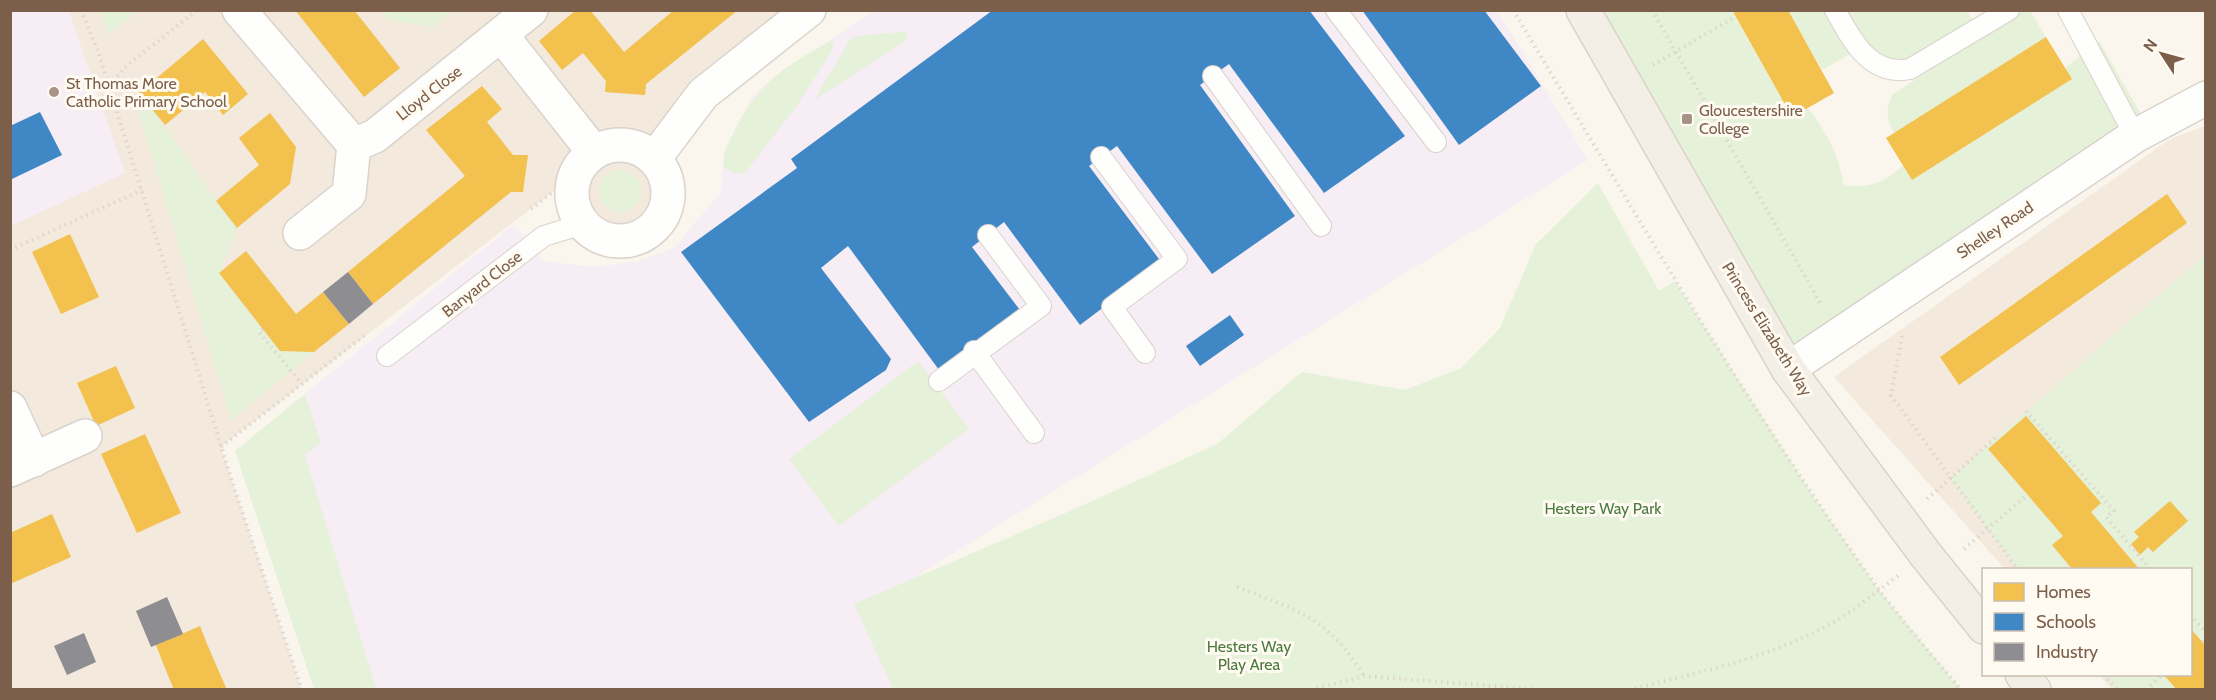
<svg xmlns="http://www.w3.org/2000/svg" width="2216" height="700" viewBox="0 0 2216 700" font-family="Cabin,sans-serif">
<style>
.residential{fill:#f3e9dc}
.education{fill:#f7edf5}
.green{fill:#e5f1d9}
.homes{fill:#f2c14e}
.schools{fill:#3f88c5}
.industry{fill:#8d8d92}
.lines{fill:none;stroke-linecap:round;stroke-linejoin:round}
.lane-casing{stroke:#d9d3cc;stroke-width:22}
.street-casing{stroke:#d9d3cc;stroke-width:36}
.primary-casing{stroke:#dbd2ca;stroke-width:36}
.path{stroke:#ddd6cf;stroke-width:4;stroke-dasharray:1.5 4.5;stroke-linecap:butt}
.lane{stroke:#fefefc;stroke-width:20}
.street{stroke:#fefefc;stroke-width:33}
.primary{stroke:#f4efe6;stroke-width:33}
.poi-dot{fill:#a79484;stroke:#fffbf2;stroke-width:2}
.labels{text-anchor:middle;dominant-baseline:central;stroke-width:6;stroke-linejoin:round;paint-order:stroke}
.poi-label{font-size:16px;fill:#7b5f4b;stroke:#fffbf2;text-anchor:start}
.street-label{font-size:16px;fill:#7b5f4b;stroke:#fffbf2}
.park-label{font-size:16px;fill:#4c7b3f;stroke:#fffbf2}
</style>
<rect width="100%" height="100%" fill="#faf6ee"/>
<!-- residential -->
<g class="residential">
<path d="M10,11H809L703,94L664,172L668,186L664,213L657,224L647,233L626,241H616L593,233L583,224L576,211L573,197L575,175L221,447L302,690L11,689Z"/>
<path d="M2205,126V689H2112L2099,675L2190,674V570L2005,569L1834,377L2170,139Z"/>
</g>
<!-- education -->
<g class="education">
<path d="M10,11H69L125,173L11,226Z"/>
<path d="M873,11H1498L1588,160L865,608L897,689H314L235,451L514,224L543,261L595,267L638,261L674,248L721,192L724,151L752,97L765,84Z"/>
</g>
<!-- green -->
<g class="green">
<path d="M100,10H138V11L108,35Z"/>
<path d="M380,11H454L433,27L388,20Z"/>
<path d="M1583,11H1732L1792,117L1808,108C1825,130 1840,156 1843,184C1864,191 1889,181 1903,165L1913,179L2072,79L2065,68L2099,41L2149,128L1788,369Z"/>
<path d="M1788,11H1825L1850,54L1822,70Z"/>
<path d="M1835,11H1967L1978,29L1910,69L1879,67Z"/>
<path d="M2020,11H2030L2046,37L1894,133C1886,117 1885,110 1893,94Z"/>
<path d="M908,31L906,41L814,100L852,37Z"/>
<path d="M832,40L834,45L830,54L796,107L745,173H733L723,167C724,150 730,139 738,124C762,79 788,65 832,40Z"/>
<path d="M139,93C175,136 202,185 237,228L219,273L280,351L314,352L231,420L137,106Z"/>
<circle cx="620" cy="191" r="21"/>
<path d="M1598,183L1659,291L1675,281L1810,491L1879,590L1961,689H893L854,604L1077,508L1217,444L1302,372L1405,390L1461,368L1500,328L1536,244Z"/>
<path d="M2205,255L2204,260L2205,645L2191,628L2190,570L2140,569L2091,512L2025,417L1988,450L2063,536L2073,569H2018L1950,479Z"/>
<path d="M918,361L969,429L839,526L789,459Z"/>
<path d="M305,394L321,443L305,455L376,689H314L235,451Z"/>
<path d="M2104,675H2164L2177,689H2117Z"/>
</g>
<!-- homes -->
<g class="homes">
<path d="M295,10H354L400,68L364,97Z"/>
<path d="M576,10H590L624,52L674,10H738L646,84L645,95L605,92L606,81L583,53L562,70L539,41Z"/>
<path d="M1732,10H1788L1834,93L1792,117Z"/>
<path d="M2046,37L2072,79L1912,180L1886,138Z"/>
<path d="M203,39L248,94L223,115L205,92L165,125L139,93Z"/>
<path d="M482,86L502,109L487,122L513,155H528L523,192H511L373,304L348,272L465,176L426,130Z"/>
<path d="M270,113L296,147L290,184L237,228L216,201L259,165L239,138Z"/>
<path d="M2167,194L2187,223L1959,385L1940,357Z"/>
<path d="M70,234L99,297L61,314L32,252Z"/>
<path d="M246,251L296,314L323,292L349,324L314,352L280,351L219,273Z"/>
<path d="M116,366L135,408L96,426L77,383Z"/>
<path d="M2026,416L2101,503L2091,512L2140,570H2073L2052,545L2063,536L1988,449Z"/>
<path d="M145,434L181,513L137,533L101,454Z"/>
<path d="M2170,501L2188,521L2153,552L2148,547L2140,555L2131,544L2139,537L2134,532Z"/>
<path d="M52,514L71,557L10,584V533Z"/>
<path d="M200,626L207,644L227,690H174L163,663L156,645Z"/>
<path d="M2190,628L2205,645V690H2177L2164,675L2190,674Z"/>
</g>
<!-- schools -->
<g class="schools">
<path d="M993,10H1309L1405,136L1324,193L1229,64L1200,85L1295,216L1212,274L1117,146L1089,166L1162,263L1080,325L1004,222L972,247L1023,314L942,374L848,246L821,268L891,359L886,370L809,422L681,252L797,168L791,159Z"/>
<path d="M1362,10H1484L1541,86L1459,145Z"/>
<path d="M40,112L62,155L10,180V126Z"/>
<path d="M1230,315L1244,335L1200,366L1186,346Z"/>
</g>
<!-- industry -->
<g class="industry">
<path d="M348,272L373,304L349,324L323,292Z"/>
<path d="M167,597L183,634L151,647L136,611Z"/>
<path d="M84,633L96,662L67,675L54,646Z"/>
</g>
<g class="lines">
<defs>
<g id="lane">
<path d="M1336,10L1436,142"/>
<path d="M1835,10C1852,40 1870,77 1910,69L2009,10"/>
<path d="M2068,10L2135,136"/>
<path d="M1213,76L1321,226"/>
<path d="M1101,157L1177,259L1112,307L1145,353"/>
<path d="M974,351L1034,433"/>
<path d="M387,356L544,236L583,224"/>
<path d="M939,381L1041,306L988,235"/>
</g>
<g id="street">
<path d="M239,10L354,145"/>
<path d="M502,36L593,151"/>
<circle cx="620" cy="193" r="48"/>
<path d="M654,159L703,94L809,10"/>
<path d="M300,233L349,194L354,145L375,136L531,10"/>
<path d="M1788,369L2135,136L2206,98"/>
<path d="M10,408L34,460"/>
<path d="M10,470L85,436"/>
</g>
<g id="primary">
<path d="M1583,10L1788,369L1926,555L1984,627"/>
<path d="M2022,674L2034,690"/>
</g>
</defs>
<!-- lane casing -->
<use href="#lane" class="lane-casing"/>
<!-- street casing -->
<use href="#street" class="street-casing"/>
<!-- primary casing -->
<use href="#primary" class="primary-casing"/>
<!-- path -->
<g class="path">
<path d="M81,10L99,54L232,481L302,690"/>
<path d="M1513,10C1631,205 1744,403 1877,587C1903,623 1933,656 1961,690"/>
<path d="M1652,10L1822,306"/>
<path d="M1653,65L1735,17"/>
<path d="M110,86L124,68L197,10"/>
<path d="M531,209L570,179"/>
<path d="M10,250L142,190"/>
<path d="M263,329L259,332L301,383"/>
<path d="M1902,336L1891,395L2018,570"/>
<path d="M2026,411L2114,511L2106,517L2151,570"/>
<path d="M221,447L365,335"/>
<path d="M1927,499L1996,437"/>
<path d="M1964,549L2027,495"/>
<path d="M1237,587C1297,610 1328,617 1364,676"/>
<path d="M2190,615L2206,632"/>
<path d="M2203,642L2206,639"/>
<path d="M2104,674L2117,690"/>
<path d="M1311,690L1364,676L1545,690"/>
<path d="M1629,690C1696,673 1765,659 1827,626C1852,612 1876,592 1899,575"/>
<path d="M2146,690L2163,674"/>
</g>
<!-- lane -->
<use href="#lane" class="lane"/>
<!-- street -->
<use href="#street" class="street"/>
<!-- primary -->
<use href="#primary" class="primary"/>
</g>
<!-- markers -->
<g class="poi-dot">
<circle cx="54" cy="92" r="6"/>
<rect x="1681" y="113" width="12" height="12" rx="3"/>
</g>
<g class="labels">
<!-- poi labels -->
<g class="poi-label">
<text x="66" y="83">St Thomas More<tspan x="66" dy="18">Catholic Primary School</tspan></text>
<text x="1699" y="110">Gloucestershire<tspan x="1699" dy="18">College</tspan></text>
</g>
<!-- street labels -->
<g class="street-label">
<text transform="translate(429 93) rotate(-38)">Lloyd Close</text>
<text transform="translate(1995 230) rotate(-34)">Shelley Road</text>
<text transform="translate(482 284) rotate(-38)">Banyard Close</text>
<text transform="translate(1767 329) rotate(58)">Princess Elizabeth Way</text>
</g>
<!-- park labels -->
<g class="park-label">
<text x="1603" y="508">Hesters Way Park</text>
<text x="1249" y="646">Hesters Way<tspan x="1249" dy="18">Play Area</tspan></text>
</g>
</g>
<!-- border -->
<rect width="2216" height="700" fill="none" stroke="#7b5f4b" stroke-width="24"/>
<!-- legend -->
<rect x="1982" y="568" width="210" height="108" fill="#fffbf2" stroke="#cabdaf" stroke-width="1.5"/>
<rect x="1994" y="583" width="30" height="18" fill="#f2c14e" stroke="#cabdaf" stroke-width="1.5"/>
<text x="2036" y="598" font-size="18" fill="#7b5f4b">Homes</text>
<rect x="1994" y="613" width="30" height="18" fill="#3f88c5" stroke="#cabdaf" stroke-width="1.5"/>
<text x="2036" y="628" font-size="18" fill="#7b5f4b">Schools</text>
<rect x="1994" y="643" width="30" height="18" fill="#8d8d92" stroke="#cabdaf" stroke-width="1.5"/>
<text x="2036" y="658" font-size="18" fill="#7b5f4b">Industry</text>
<!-- north arrow -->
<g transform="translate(2162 54) rotate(306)" stroke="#fffbf2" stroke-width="4.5" paint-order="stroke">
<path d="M0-4.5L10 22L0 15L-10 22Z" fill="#7b5f4b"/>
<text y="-9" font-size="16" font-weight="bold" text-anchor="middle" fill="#7b5f4b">N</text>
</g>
</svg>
